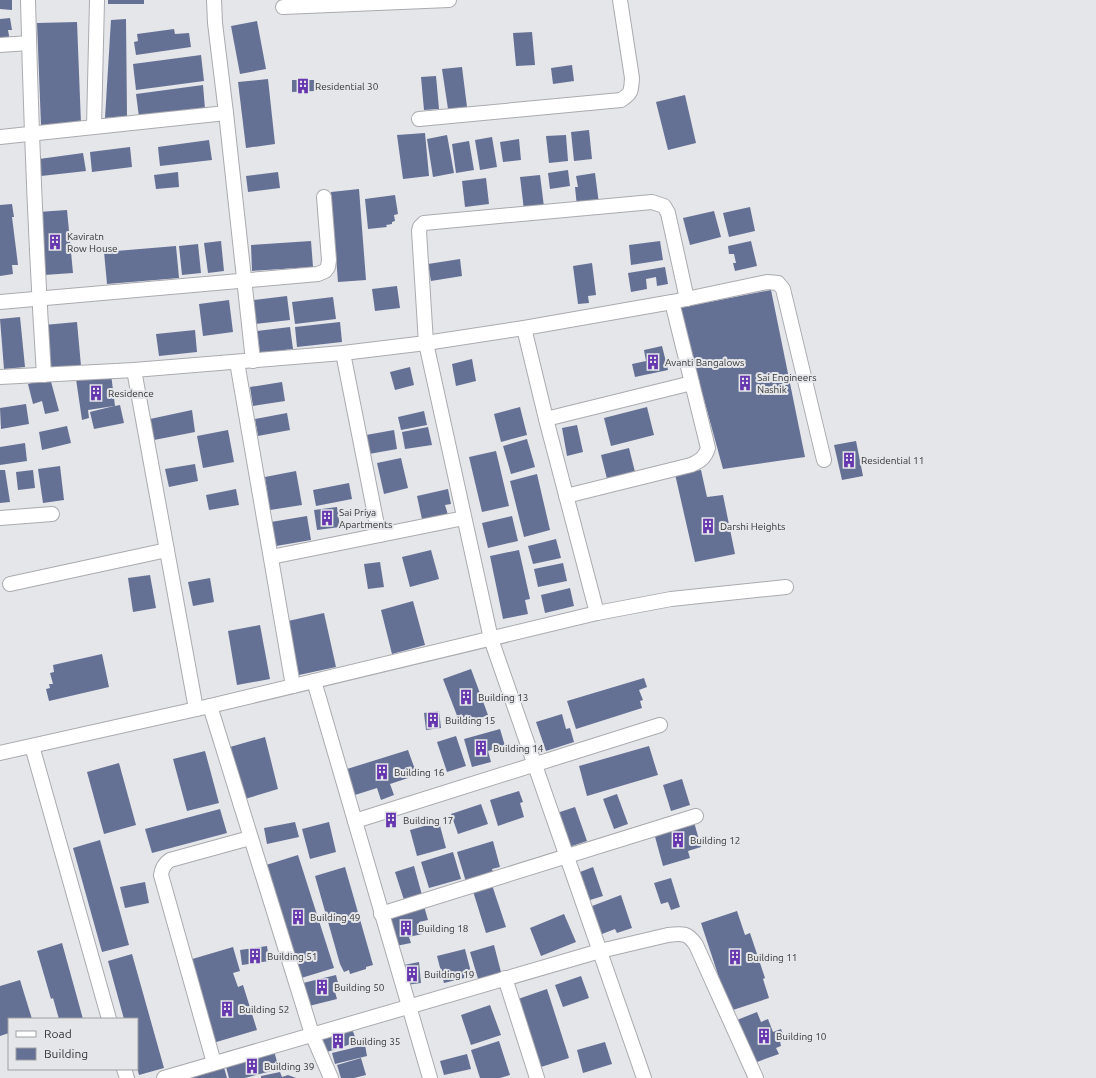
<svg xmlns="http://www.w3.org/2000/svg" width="1096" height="1078" viewBox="0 0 1096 1078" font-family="Ubuntu,sans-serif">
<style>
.building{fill:#657095}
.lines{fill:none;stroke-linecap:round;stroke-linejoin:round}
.minor-casing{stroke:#aaabaf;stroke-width:16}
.minor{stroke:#fff;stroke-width:14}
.labels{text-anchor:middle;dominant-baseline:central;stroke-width:4;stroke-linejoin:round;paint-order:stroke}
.poi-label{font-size:10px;fill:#343536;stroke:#e5e6ea;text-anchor:start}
</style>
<rect width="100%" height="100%" fill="#e5e6ea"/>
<!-- building -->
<g class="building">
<path d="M0,0H12V10L0,9Z"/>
<rect x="108" y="0" width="36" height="4"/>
<path d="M10,18L12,30H8L10,41L0,42V19Z"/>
<path d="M126,19L127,116L105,118L111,20Z"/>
<path d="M257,21L266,69L240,74L231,26Z"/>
<path d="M77,22L81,124L41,125L37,23Z"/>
<path d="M174,29L175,34L189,33L191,47L136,55L134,42L138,41L137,34Z"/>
<path d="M532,32L535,65L516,66L513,33Z"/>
<path d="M201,55L204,81L136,90L133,64Z"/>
<path d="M572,65L574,81L553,84L551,68Z"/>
<path d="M462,67L467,107L448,109L442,69Z"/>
<path d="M436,76L439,109L424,110L421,77Z"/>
<path d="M268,79L275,144L246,148L238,82Z"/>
<path d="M292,80H314V91L292,92Z"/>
<path d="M203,85L205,109L139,117L136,94Z"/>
<path d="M685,95L696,143L668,150L656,102Z"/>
<path d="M589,130L592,159L574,161L571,132Z"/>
<path d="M425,133L429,176L403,179L397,135Z"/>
<path d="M447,135L454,173L433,177L427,139Z"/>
<path d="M566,135L568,161L549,163L546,136Z"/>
<path d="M492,137L497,167L480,170L475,140Z"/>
<path d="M519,139L521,160L503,162L500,142Z"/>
<path d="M209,140L212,160L160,166L158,147Z"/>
<path d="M469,141L474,170L456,173L452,144Z"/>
<path d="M130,147L132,167L92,172L90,152Z"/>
<path d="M83,153L86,171L41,176L39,159Z"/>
<path d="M568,170L570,186L550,189L548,173Z"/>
<path d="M178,172L179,187L156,189L154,175Z"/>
<path d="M278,172L280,188L248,192L246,176Z"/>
<path d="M595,173L599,204L577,207L575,187H578L576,176Z"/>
<path d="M540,175L544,207L524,210L520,177Z"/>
<path d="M486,178L489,204L465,207L462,181Z"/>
<path d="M359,189L366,280L338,282L331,192Z"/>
<path d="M395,195L398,214L394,215L395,221L392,222V224L386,225L387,227L368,229L365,199Z"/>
<path d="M12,204L14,217H12L18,265H12L13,274L0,276V205Z"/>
<path d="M750,207L755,231L729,237L723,213Z"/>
<path d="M67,210L73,273L44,275L38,212Z"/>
<path d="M714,211L721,237L690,245L683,218Z"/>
<path d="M221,241L224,271L208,273L204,243Z"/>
<path d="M311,241L313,267L252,271L251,245Z"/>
<path d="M660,241L663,260L631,265L629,245Z"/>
<path d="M751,241L757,266L735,271L733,263H736L734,254H729L728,246Z"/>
<path d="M198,244L201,273L182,275L179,246Z"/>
<path d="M176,246L179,278L107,284L104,252Z"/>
<path d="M460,259L462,276L431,281L428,264Z"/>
<path d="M592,263L596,295L588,296L589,303L578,304L573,266Z"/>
<path d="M665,267L668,284L657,286L656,277L646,279L647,289L631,292L628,273Z"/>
<path d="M397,286L400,308L375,311L372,289Z"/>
<path d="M771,290L805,457L723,469L679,308Z"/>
<path d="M287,296L290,320L255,324L253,300Z"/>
<path d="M333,297L336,319L295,324L292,302Z"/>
<path d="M229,300L233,332L203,336L199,304Z"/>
<path d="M20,317L25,367L4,369L0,319Z"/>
<path d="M77,322L81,366L47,369L44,325Z"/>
<path d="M340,322L342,342L297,347L295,327Z"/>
<path d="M290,327L293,349L260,353L257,331Z"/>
<path d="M195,330L197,352L159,356L156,334Z"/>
<path d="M662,346L668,370L635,377L632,364L646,361L644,350Z"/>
<path d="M472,359L476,381L456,386L452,364Z"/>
<path d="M410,367L414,385L395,390L390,372Z"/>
<path d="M111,374L115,406L120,405L124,423L94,429L90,412L114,406L88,410L89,418L82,420L76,379Z"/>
<path d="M50,378L59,411L45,414L42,401L33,404L28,384Z"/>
<path d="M282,382L285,401L253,406L250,387Z"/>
<path d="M26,404L29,424L1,429L0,408Z"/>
<path d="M520,407L527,435L501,442L494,414Z"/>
<path d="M647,407L654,435L611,446L604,418Z"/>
<path d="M192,410L195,432L154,440L150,419Z"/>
<path d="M424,411L427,425L401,430L398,417Z"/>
<path d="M287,413L290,430L258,436L255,419Z"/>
<path d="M577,425L583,452L567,456L562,428Z"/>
<path d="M67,426L71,443L42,450L39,432Z"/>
<path d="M428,427L432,445L405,449L402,432Z"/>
<path d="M228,430L234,462L203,468L197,436Z"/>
<path d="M394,430L397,449L369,454L366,435Z"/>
<path d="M527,439L535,467L511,474L503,446Z"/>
<path d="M856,441L863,476L842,480L834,445Z"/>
<path d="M25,443L27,461L0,465V447Z"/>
<path d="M629,448L635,472L607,479L601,455Z"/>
<path d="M496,451L509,506L482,512L469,457Z"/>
<path d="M401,458L408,488L384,494L377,463Z"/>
<path d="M195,464L198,481L169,487L165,469Z"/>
<path d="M60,466L64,500L43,503L38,469Z"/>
<path d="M0,470H5L10,502L0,503Z"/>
<path d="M33,470L35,488L18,490L16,472Z"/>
<path d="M701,470L707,497L723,495L735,554L695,562L675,474Z"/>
<path d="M296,471L302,505L270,510L265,477Z"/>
<path d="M537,474L550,530L524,537L510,481Z"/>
<path d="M349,483L352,499L316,506L313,490Z"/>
<path d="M236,489L239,505L209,510L206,495Z"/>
<path d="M448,489L451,504L445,505L449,518L423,524L417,496Z"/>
<path d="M337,507L340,527L317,530L314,510Z"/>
<path d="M307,516L311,540L276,546L271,522Z"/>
<path d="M512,516L518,541L488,548L482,523Z"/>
<path d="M556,539L561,558L533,564L528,546Z"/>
<path d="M431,550L439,579L410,587L402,557Z"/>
<path d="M519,550L530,599L525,600L528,614L503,619L490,556Z"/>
<path d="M380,562L384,587L368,589L364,564Z"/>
<path d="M563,563L567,581L538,587L534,569Z"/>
<path d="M150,575L156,608L133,612L128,578Z"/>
<path d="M210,578L214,602L193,606L188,582Z"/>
<path d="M570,588L574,606L545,613L541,595Z"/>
<path d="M413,601L425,645L392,654L381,610Z"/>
<path d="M324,613L336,667L299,675L288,621Z"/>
<path d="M260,625L270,679L237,685L228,631Z"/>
<path d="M102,654L109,687L49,701L46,689L50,688L49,684H53L50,673L54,672L53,665Z"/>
<path d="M471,669L488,715L461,726L443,679Z"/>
<path d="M644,678L647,687L639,690L643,700L640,701L642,708L576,729L567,701Z"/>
<path d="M439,711L441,728L426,730L424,713Z"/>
<path d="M562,714L566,729L570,728L574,742L546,751L536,722Z"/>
<path d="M500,729L505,746L488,751L491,762L472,767L464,739Z"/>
<path d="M456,736L466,766L447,772L437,742Z"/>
<path d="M265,737L278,789L245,799L230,747Z"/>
<path d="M649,746L658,775L587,796L579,766Z"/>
<path d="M408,750L417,775L390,784L394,795L381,800L377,788L355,795L347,769Z"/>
<path d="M205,751L219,803L187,811L173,759Z"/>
<path d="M119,763L136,825L104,834L87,772Z"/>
<path d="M682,779L690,805L671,811L663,785Z"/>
<path d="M519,791L523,802L520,803L524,817L498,826L490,800Z"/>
<path d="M617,794L628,824L614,829L603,799Z"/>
<path d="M481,804L488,824L458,834L451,814Z"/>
<path d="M575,807L587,841L569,847L557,813Z"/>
<path d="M220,809L227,833L152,853L145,829Z"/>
<path d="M392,812L397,826L390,828L385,815Z"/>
<path d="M295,822L299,837L267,844L264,828Z"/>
<path d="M329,822L336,852L310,859L302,829Z"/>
<path d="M439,822L446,848L417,856L410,830Z"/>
<path d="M694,822L701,847L688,851L690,858L663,866L654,833Z"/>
<path d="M100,840L129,945L102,952L73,848Z"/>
<path d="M493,841L500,867L492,869L493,872L466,882L457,852Z"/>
<path d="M453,852L461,879L429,888L421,862Z"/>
<path d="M298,855L334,968L298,979L263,866Z"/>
<path d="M414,866L422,895L404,900L395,872Z"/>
<path d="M345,867L373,965L366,967V969L350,974L349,970L344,972L340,964L315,876Z"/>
<path d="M593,867L603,896L590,900L580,872Z"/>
<path d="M671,878L680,907L671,910L668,902L661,904L654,883Z"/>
<path d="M145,882L149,903L125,908L120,887Z"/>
<path d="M491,882L506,927L486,933L472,888Z"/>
<path d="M621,895L632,928L617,933L615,929L602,934L592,906Z"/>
<path d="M424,906L428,920L419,922L422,934L409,937L411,943L396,946L389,915Z"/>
<path d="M737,911L745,935L750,933L765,978L763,979L769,998L730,1011L701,923Z"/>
<path d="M564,914L576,942L541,956L530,928Z"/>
<path d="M62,943L83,1019H59L53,998L51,999L37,951Z"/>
<path d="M494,945L502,976L479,982L470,952Z"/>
<path d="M267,946L269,961L242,965L240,950Z"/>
<path d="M233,947L240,971L233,973L238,987L243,985L257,1030L213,1043L189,960Z"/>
<path d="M465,949L472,976L444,983L437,956Z"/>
<path d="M132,954L164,1068L139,1075L137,1067V1019H124L108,961Z"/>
<path d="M419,962L421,983L406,985L404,965Z"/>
<path d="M336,975L340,991L335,992L337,999L309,1006L303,983Z"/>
<path d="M581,976L589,998L563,1007L555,985Z"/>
<path d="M20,980L32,1019H9V1033L0,1036V986Z"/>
<path d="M547,989L569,1058L541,1067L518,999Z"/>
<path d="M490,1005L501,1035L471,1045L461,1015Z"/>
<path d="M757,1012L761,1022L768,1019L773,1032L781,1029L785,1039L780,1041L781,1046L776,1048L779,1054L754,1063L737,1020Z"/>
<path d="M352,1029L357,1042L324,1053L319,1040Z"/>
<path d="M499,1041L510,1075L500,1078H480L471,1050Z"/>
<path d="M605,1042L612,1064L583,1073L577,1050Z"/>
<path d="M365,1045L367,1056L335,1064L332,1053Z"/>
<path d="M274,1051L279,1069L245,1078H229L225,1063Z"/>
<path d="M467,1054L471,1069L444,1075L440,1061Z"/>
<path d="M361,1058L366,1075L354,1078H341L337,1065Z"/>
<path d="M223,1064L227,1078H175Z"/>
<path d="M280,1072L282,1077L288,1075L296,1078H261V1076Z"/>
</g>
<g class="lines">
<defs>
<g id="minor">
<path d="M28,0C31,125 36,250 44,375"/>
<path d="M214,0L215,23L226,113L253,361"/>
<path d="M283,7L449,0"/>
<path d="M0,45L29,43"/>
<path d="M419,119L621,100C632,93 631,91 632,78L620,0"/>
<path d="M94,126L97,0"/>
<path d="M0,137L226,113"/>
<path d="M0,302L318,274L325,271L328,267L329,260L324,197"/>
<path d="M524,328L546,419L597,613"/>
<path d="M343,353L379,535"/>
<path d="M237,362L293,686"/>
<path d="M134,370L196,709"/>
<path d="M0,377L134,370L343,353L426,343L524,328L672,302L767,282L778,283L783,289L824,460"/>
<path d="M546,419L692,383"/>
<path d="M566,496L691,465C700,461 705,458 708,448L672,302"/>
<path d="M0,518L52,514"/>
<path d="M271,557L464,518"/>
<path d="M10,584L167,550"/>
<path d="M314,681L430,1078"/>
<path d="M210,706L312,1034L331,1078"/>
<path d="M32,746L109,1019"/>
<path d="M0,753L210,706L597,613L671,599L786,587"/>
<path d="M355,821L660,725"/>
<path d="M381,914L696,816"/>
<path d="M505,978L537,1078"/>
<path d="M214,1063L161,875C162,868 164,864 170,860L250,838"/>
<path d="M124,1069L127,1078"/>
<path d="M164,1078L600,951L668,935C683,933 688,933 696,945L756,1078"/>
<path d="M644,1078L491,639L426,343L419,231L420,227L424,223L652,202L664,206L668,213L687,299"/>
</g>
</defs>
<!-- minor casing -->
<use href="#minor" class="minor-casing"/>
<!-- minor -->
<use href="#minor" class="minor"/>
</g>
<!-- icons -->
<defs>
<symbol id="building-bare" viewBox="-9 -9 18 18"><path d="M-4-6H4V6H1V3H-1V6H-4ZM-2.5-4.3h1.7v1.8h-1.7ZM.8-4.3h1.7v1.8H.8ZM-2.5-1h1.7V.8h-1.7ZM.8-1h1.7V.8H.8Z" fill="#6636ae" stroke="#e5e6ea" stroke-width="2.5" paint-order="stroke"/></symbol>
</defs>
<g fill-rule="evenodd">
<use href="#building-bare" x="292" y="75" width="22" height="22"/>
<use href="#building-bare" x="44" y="231" width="22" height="22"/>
<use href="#building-bare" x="642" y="351" width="22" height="22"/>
<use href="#building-bare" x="734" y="372" width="22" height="22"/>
<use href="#building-bare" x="85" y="382" width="22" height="22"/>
<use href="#building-bare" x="838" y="449" width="22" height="22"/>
<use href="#building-bare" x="316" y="507" width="22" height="22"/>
<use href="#building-bare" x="697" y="515" width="22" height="22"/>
<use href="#building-bare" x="455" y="686" width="22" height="22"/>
<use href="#building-bare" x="422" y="709" width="22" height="22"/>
<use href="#building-bare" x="470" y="737" width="22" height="22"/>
<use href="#building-bare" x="371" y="761" width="22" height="22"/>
<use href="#building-bare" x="380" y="809" width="22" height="22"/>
<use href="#building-bare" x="667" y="829" width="22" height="22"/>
<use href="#building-bare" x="287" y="906" width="22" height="22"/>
<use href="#building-bare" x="395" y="917" width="22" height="22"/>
<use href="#building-bare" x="244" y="945" width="22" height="22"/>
<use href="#building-bare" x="724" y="946" width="22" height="22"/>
<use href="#building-bare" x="401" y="963" width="22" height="22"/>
<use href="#building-bare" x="311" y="976" width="22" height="22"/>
<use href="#building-bare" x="216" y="998" width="22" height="22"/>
<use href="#building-bare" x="753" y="1025" width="22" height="22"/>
<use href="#building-bare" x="327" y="1030" width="22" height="22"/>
<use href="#building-bare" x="241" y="1055" width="22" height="22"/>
</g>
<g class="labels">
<!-- poi labels -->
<g class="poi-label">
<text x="315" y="86">Residential 30</text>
<text x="67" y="236">Kaviratn<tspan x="67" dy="12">Row House</tspan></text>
<text x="665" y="362">Avanti Bangalows</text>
<text x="757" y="377">Sai Engineers<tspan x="757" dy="12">Nashik</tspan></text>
<text x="108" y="393">Residence</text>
<text x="861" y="460">Residential 11</text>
<text x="339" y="512">Sai Priya<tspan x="339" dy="12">Apartments</tspan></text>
<text x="720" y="526">Darshi Heights</text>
<text x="478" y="697">Building 13</text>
<text x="445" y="720">Building 15</text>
<text x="493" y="748">Building 14</text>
<text x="394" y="772">Building 16</text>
<text x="403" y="820">Building 17</text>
<text x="690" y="840">Building 12</text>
<text x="310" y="917">Building 49</text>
<text x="418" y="928">Building 18</text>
<text x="267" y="956">Building 51</text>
<text x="747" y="957">Building 11</text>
<text x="424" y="974">Building 19</text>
<text x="334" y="987">Building 50</text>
<text x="239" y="1009">Building 52</text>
<text x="776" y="1036">Building 10</text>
<text x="350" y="1041">Building 35</text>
<text x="264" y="1066">Building 39</text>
</g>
</g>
<!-- legend -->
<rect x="8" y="1018" width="130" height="52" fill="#e5e6ea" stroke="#9e9fa2"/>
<rect x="16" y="1031" width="20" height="6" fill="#ffffff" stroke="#9e9fa2"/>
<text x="44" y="1038" font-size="12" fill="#343536">Road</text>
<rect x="16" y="1048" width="20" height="12" fill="#657095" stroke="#9e9fa2"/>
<text x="44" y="1058" font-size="12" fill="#343536">Building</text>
</svg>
